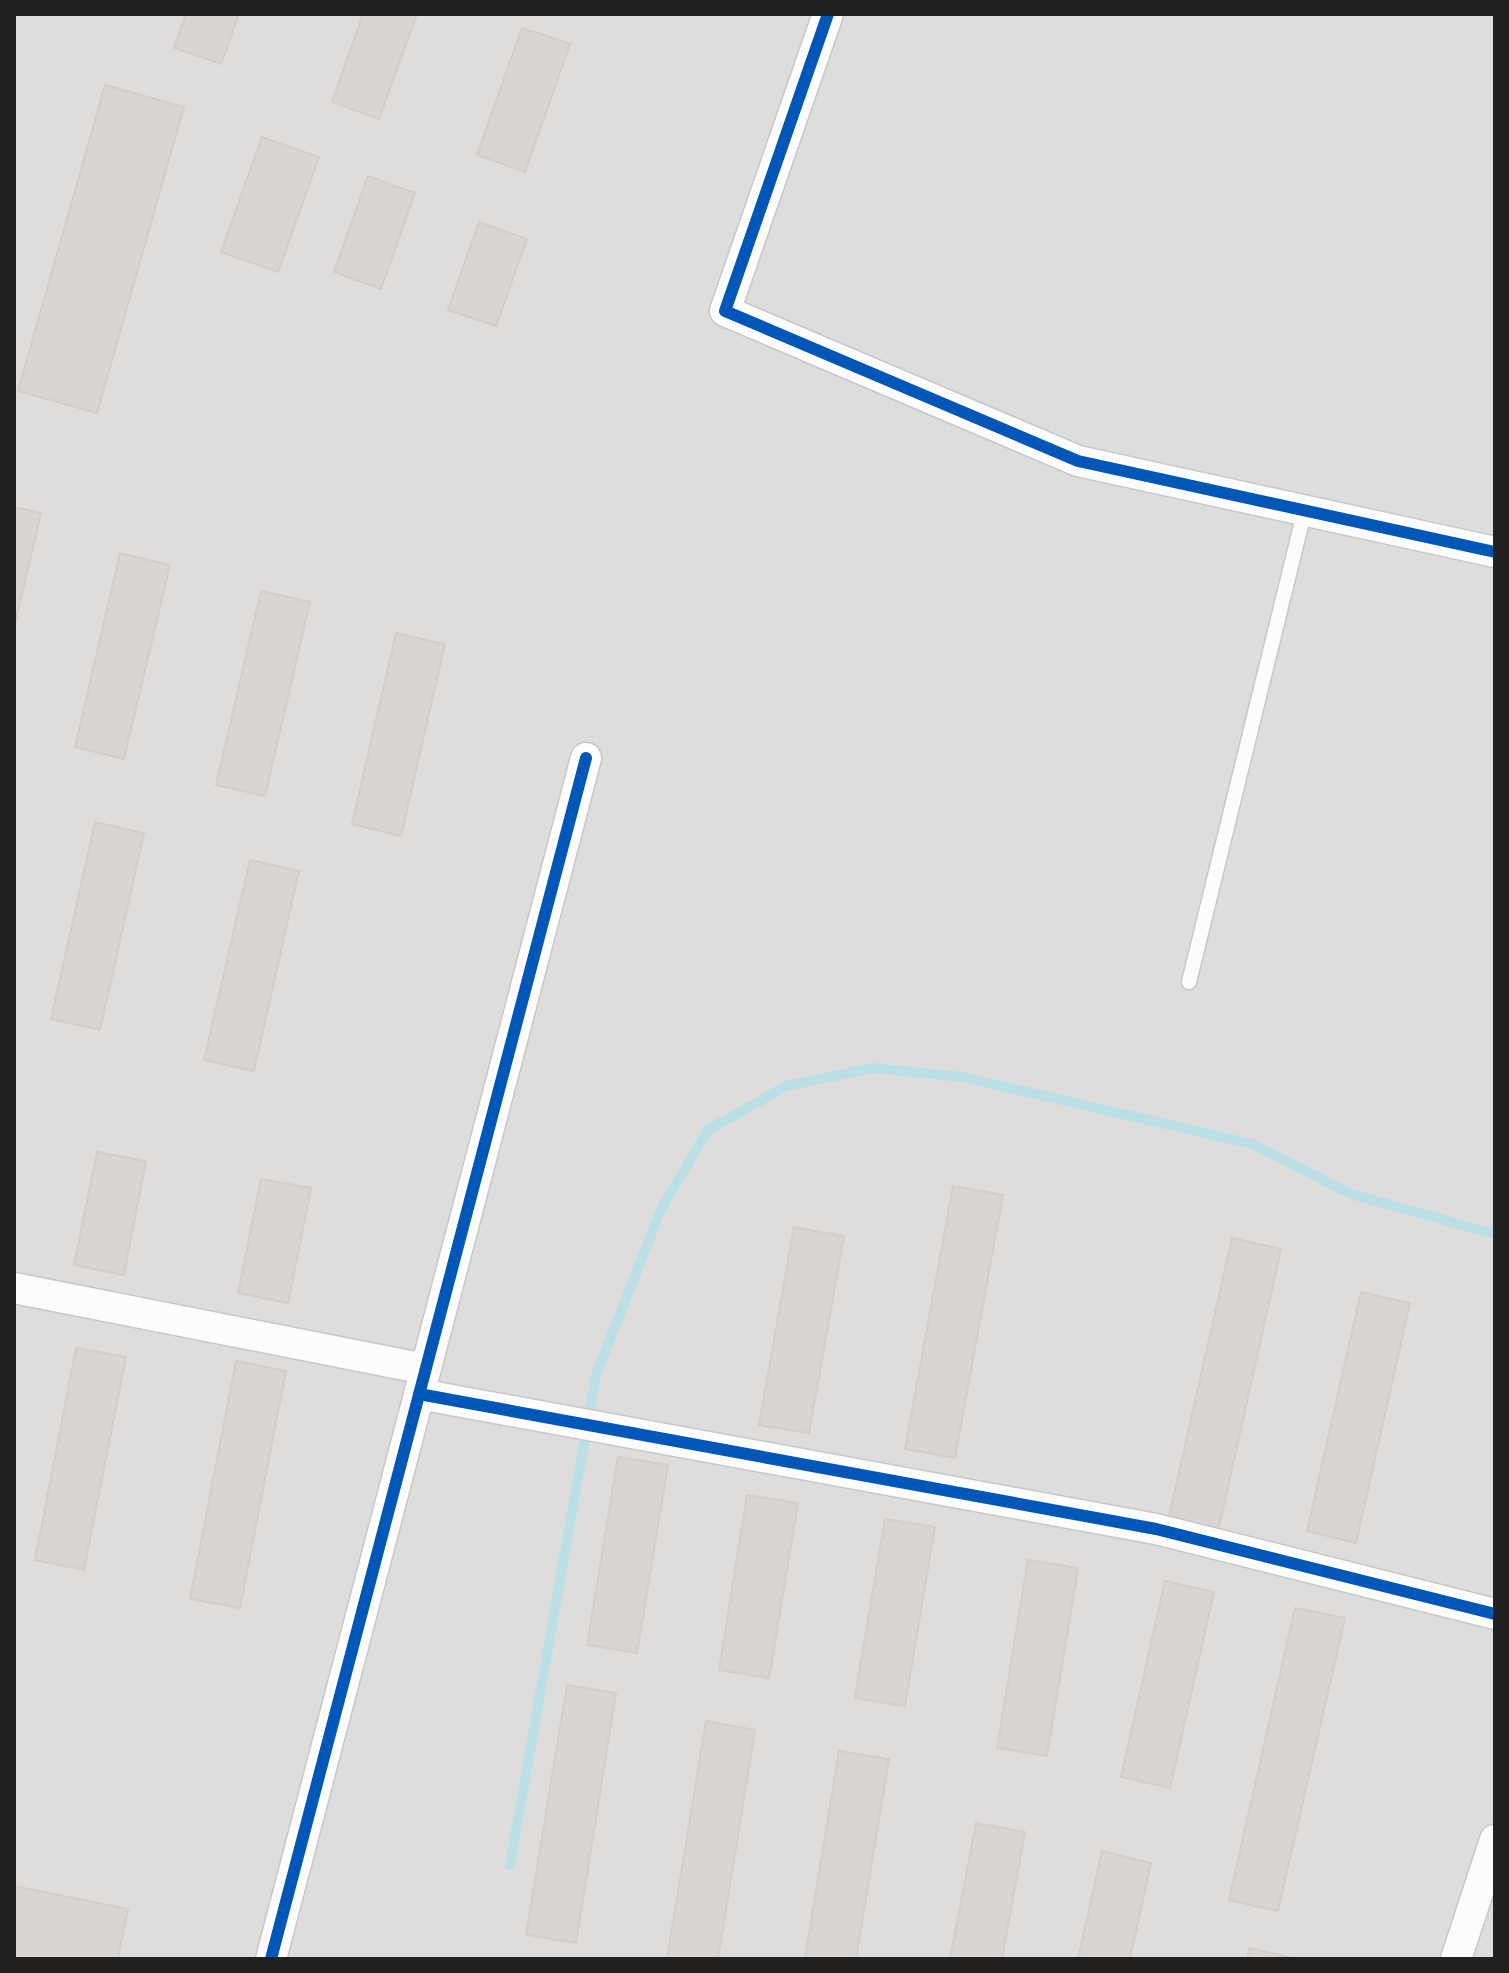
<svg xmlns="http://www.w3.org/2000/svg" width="1509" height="1973" viewBox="0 0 1509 1973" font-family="Figtree,sans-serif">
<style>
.residential{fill:#dedddb}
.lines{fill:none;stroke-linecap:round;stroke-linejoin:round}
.stream{stroke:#bae0e6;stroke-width:10}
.building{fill:#d8d5d2;stroke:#d3cecb;stroke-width:2}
.lane-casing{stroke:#c8c7c6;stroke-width:17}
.street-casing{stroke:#c8c7c6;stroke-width:33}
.lane{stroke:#fdfcfc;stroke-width:14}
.street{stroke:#fdfcfc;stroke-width:30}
.cycleway-casing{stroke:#fff;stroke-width:17}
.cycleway{stroke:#0057b8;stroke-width:12}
</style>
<rect width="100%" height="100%" fill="#efedea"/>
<!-- residential -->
<rect class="residential" x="14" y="14" width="1481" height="1945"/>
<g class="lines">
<!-- stream -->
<path class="stream" d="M510,1865L596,1375L662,1207L708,1130L786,1086L873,1068L962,1077L1252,1144L1351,1194L1495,1234"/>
</g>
<!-- building -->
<g class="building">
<path d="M186,14H239L221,64L174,48Z"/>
<path d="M363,14H417L379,119L332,102Z"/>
<path d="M522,28L570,44L525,172L477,155Z"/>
<path d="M105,85L184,107L97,413L18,391Z"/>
<path d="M262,137L319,157L278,272L221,252Z"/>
<path d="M368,176L415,193L381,289L334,272Z"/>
<path d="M479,222L527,239L496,326L448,310Z"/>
<path d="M14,507L41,513L14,628Z"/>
<path d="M120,553L170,565L124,759L75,747Z"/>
<path d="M261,591L310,602L265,796L216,785Z"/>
<path d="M396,633L445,644L401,836L352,824Z"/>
<path d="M95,822L144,833L100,1030L51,1019Z"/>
<path d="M250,860L299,871L254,1071L204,1060Z"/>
<path d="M97,1152L146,1161L124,1275L74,1265Z"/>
<path d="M261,1179L311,1188L288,1303L238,1293Z"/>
<path d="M953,1186L1003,1195L955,1458L905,1449Z"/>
<path d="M794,1227L844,1236L809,1433L759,1425Z"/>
<path d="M1232,1238L1281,1249L1217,1536L1167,1525Z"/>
<path d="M1361,1292L1410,1303L1356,1543L1307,1531Z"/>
<path d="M76,1348L126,1357L84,1570L35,1560Z"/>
<path d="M236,1361L286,1371L240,1608L190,1599Z"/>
<path d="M618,1457L668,1465L637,1653L587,1645Z"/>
<path d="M747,1495L798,1503L769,1678L719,1670Z"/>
<path d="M885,1519L935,1527L905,1706L855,1698Z"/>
<path d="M1028,1560L1078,1568L1047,1756L997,1748Z"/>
<path d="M1165,1581L1214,1592L1170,1788L1121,1777Z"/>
<path d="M1295,1608L1345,1618L1278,1911L1229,1900Z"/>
<path d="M567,1685L616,1693L576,1943L526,1935Z"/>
<path d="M706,1721L755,1730L718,1959H667Z"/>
<path d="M839,1751L889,1759L856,1959H805Z"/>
<path d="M976,1823L1025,1832L1002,1959H950Z"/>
<path d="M1102,1851L1151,1863L1130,1959H1078Z"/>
<path d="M14,1886L128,1909L118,1959H14Z"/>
<path d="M1249,1948L1297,1959H1247Z"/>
</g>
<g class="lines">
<defs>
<path id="lane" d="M1189,982L1305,509"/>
<g id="street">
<path d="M828,14L725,311L1078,461L1495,552"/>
<path d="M14,1288L425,1369"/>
<path d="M419,1394L1156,1529L1495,1614"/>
<path d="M271,1959L586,758"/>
<path d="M1456,1959L1495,1840"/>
</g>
</defs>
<!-- lane casing -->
<use href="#lane" class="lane-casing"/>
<!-- street casing -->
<use href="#street" class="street-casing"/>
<!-- lane -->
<use href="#lane" class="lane"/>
<!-- street -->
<use href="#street" class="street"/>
<defs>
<g id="cycleway">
<path d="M828,14L725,311L1078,461L1495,552"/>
<path d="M419,1394L1156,1529L1495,1614"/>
<path d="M271,1959L586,758"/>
</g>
</defs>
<!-- cycleway casing -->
<use href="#cycleway" class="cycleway-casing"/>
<!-- cycleway -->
<use href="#cycleway" class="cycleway"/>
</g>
<!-- border -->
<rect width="1509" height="1973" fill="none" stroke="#212121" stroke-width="32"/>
</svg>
